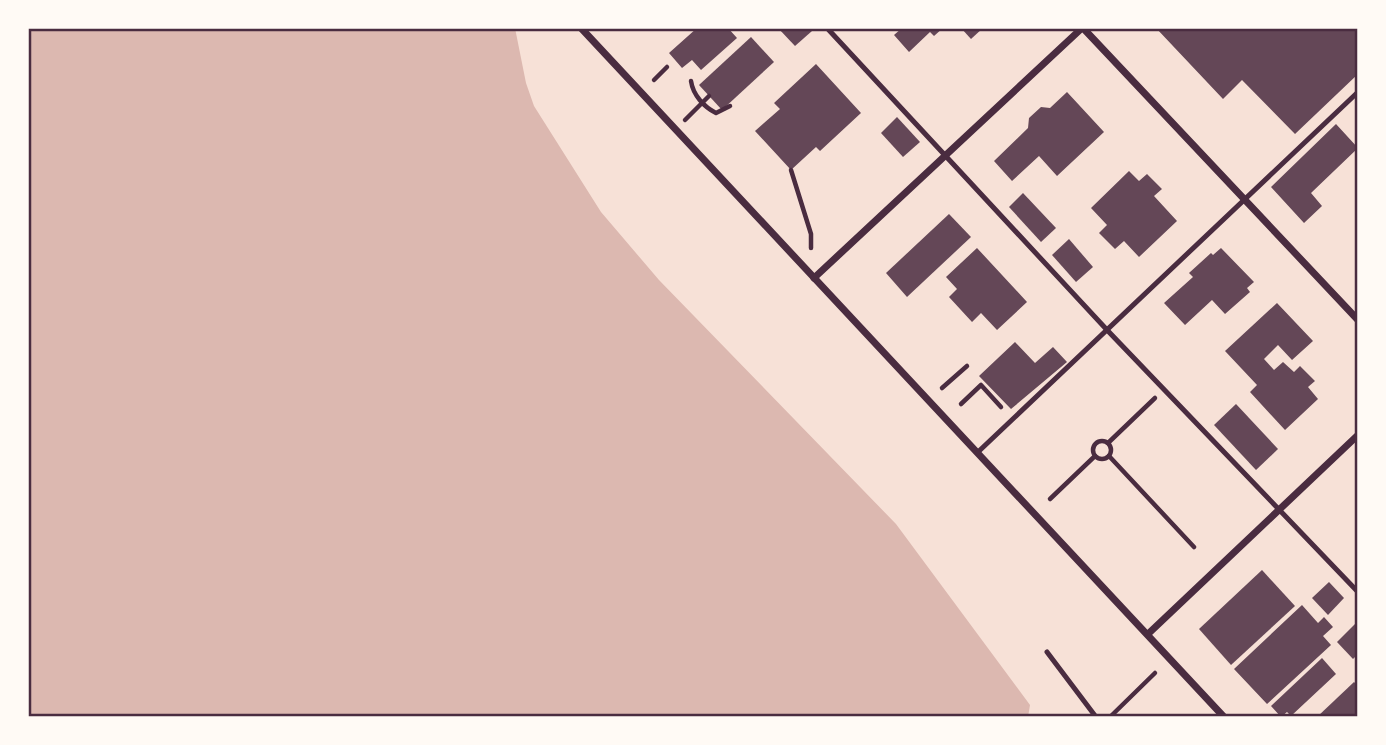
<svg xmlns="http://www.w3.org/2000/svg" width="1386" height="745" viewBox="0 0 1386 745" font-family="'Playfair Display',serif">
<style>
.water{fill:#dcb8b0}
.building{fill:#644757}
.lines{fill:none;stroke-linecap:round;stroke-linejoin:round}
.path{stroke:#4a2c40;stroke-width:4.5}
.service{stroke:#4a2c40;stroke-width:5}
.minor{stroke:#4a2c40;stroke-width:7}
.neatline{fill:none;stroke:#4a2c40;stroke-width:2.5}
</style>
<rect width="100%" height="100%" fill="#f7e1d7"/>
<!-- water -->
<path class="water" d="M28,28H515L526,83L534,106L601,212L659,280L896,524L1030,705L1028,717H28Z"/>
<!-- building -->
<g class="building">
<path d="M697,28H728L737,38L701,70L692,60L682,68L669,53Z"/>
<path d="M778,28H809L812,31L795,46Z"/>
<path d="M902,28H943L934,36L930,32L909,52L894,35Z"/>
<path d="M961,28H983L971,39Z"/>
<path d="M1156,28H1358V74L1295,134L1242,80L1223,99Z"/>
<path d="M751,37L774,62L722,110L699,85Z"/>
<path d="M816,64L861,113L820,151L816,147L791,170L755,131L780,109L774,103Z"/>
<path d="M1067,92L1104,132L1057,176L1039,156L1012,181L994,161L1028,128L1029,118L1041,107L1050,108Z"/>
<path d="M897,117L920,142L903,157L881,133Z"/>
<path d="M1336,124L1358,148L1311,193L1322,206L1304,223L1271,187Z"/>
<path d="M1129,171L1139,181L1147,174L1162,189L1154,196L1177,221L1139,257L1124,241L1115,249L1099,233L1107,225L1091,208Z"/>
<path d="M1023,193L1056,228L1041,242L1009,207Z"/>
<path d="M949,214L971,237L907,297L886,273Z"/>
<path d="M1069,239L1093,267L1076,282L1052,255Z"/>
<path d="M977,248L1027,302L997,330L981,313L972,322L949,297L957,289L946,277Z"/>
<path d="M1221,248L1254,282L1247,288L1250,292L1225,314L1212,300L1185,325L1164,303L1193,277L1189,273L1211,253L1213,255Z"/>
<path d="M1277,303L1313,341L1292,360L1278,345L1264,359L1274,370L1283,362L1294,372L1300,366L1315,381L1308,387L1318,399L1285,430L1250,392L1257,385L1225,351Z"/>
<path d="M1015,342L1035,363L1053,347L1067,362L1011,409L979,376Z"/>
<path d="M1236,404L1278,449L1256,470L1214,425Z"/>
<path d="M1262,570L1295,606L1231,665L1199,629Z"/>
<path d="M1329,582L1344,598L1328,615L1312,598Z"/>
<path d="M1302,605L1318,623L1324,617L1333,627L1323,636L1331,645L1267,704L1234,669Z"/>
<path d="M1358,621V654L1353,659L1337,642Z"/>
<path d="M1322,658L1336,674L1291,716L1287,712L1281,717L1271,706Z"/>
<path d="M1354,682L1358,686V717H1317Z"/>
</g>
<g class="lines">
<!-- path -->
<g class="path">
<path d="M654,80L667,67"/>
<path d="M691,81C693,95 704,107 716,113L730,106"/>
<path d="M685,120L709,96"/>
<path d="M791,170L811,234V248"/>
<path d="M942,388L967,366"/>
<path d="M961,404L981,385L1001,407"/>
<circle cx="1102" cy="450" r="9"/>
<path d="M1108,443L1155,398"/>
<path d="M1109,456L1194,547"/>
<path d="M1050,499L1095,456"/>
<path d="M1110,717L1155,673"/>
</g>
<!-- service -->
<g class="service">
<path d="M827,28L1108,331L1358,592"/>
<path d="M978,452L1358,92"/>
<path d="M1047,652L1096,717"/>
</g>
<!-- minor -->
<g class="minor">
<path d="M581,28L1224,717"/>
<path d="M1083,28L1358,320"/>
<path d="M814,278L1082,28"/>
<path d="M1148,634L1358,435"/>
</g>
</g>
<!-- border -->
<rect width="1386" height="745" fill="none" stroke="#fffaf5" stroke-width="60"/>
<rect x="30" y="30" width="1326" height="685" class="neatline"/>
</svg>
